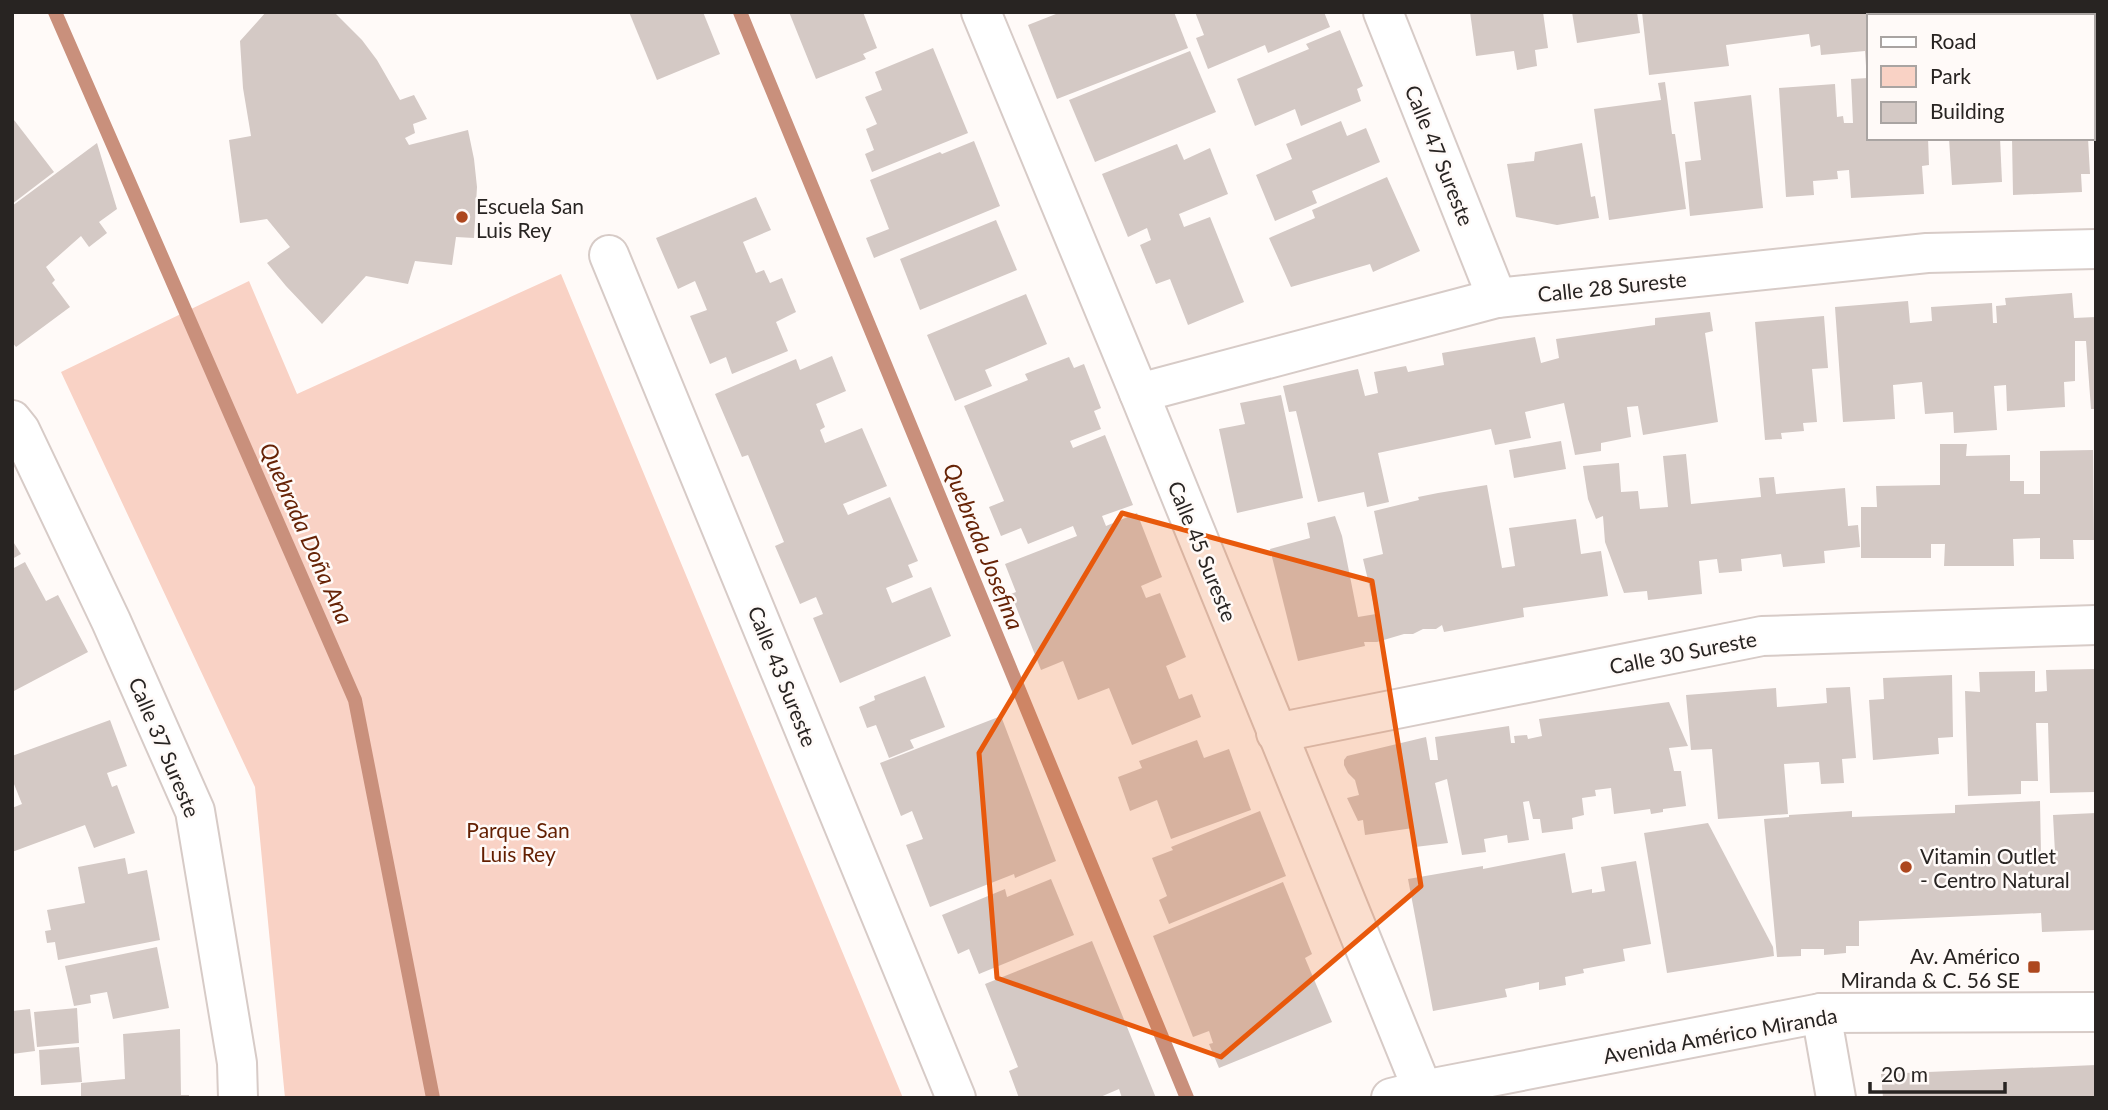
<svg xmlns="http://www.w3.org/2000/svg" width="2108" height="1110" viewBox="0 0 2108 1110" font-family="Lato,sans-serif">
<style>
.green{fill:#f9d2c5}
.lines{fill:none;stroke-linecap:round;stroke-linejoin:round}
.stream{stroke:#c9907c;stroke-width:14}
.building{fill:#d4c9c5}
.minor-casing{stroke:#d7cbc7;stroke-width:42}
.minor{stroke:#fff;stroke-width:38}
.marked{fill:#e8590c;fill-opacity:0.2;stroke:#e8590c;stroke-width:5;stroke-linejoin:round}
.poi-dot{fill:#ad471e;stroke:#fffaf8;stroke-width:2.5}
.labels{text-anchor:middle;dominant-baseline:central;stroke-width:5;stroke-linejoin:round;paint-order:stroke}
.street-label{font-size:21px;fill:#282422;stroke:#fffaf8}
.poi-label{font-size:21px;fill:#282422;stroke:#fffaf8;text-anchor:start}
.park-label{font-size:21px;fill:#631f01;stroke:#fffaf8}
.water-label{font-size:23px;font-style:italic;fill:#672306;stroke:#fffaf8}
</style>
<rect width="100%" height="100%" fill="#fffaf8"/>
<!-- green -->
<path class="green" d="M561,274L903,1098H285L255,787L61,372L249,281L297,394Z"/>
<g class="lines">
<!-- stream -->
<g class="stream">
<path d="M55,12L355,700L433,1098"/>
<path d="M740,12L1187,1098"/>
</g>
</g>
<!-- building -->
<g class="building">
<path d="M266,12H334L362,40L377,60L400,100L414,95L427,119L413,124L415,133L405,138L409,145L468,130L474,159L477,187L474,238L456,237L452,265L415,261L408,284L366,276L322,324L286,286L267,263L290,247L267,219L240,223L229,140L251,136L243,88L240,41Z"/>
<path d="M629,12H703L720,54L657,80Z"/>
<path d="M789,12H863L877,48L863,54L866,59L816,79Z"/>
<path d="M1061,12H1174L1188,48L1057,99L1028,25Z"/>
<path d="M1195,12H1324L1330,27L1268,53L1265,45L1208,69L1196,38L1204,35Z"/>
<path d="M1470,12H1543L1548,48L1535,50L1537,66L1517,70L1514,51L1476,56Z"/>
<path d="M1572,12H1637L1640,33L1577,43Z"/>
<path d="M1642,12H1889V16H1868V66H1866L1865,51L1821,55L1820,45L1811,47L1809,34L1726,45L1729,66L1649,75Z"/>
<rect x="1912" y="12" width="40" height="4"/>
<rect x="1975" y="12" width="80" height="4"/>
<path d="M1340,30L1363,86L1357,89L1361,101L1301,126L1295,109L1255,126L1237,79L1309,49L1306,44Z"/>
<path d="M933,48L968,133L872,172L865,154L874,150L866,129L877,124L865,97L882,90L875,72Z"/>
<path d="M1190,51L1216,112L1095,162L1069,100Z"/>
<path d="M1868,78V138H1928L1929,165L1922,166L1924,194L1851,198L1849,170L1837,171L1838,179L1813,181L1814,195L1786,197L1779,88L1835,84L1837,117L1843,116L1844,123H1853L1851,79Z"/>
<path d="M1665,82L1672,134H1675L1686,209L1609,220L1594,109L1661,100L1658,83Z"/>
<path d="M1751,95L1763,208L1690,216L1685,162L1701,160L1694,102Z"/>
<path d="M14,120L54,172L12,204V121Z"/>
<path d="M1341,121L1347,136L1366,128L1380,162L1312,191L1317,203L1275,221L1256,175L1292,159L1286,144Z"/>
<path d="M1949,138H2000L2002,182L1952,185Z"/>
<path d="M2012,138H2088L2090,174H2081L2082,192L2013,195Z"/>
<path d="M974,141L1000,206L874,258L866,238L889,229L870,180L940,152L942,154Z"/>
<path d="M97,143L117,209L99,222L107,233L89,247L81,236L46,267L55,280L52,283L70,307L16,347L12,342V206Z"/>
<path d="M1582,143L1591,197L1595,196L1599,218L1557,225L1516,217L1507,164L1534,161L1535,152Z"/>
<path d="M1177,144L1184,160L1210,148L1228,194L1179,214L1184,227L1210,217L1244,302L1188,325L1170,279L1156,284L1140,245L1151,240L1147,228L1128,237L1102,174Z"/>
<path d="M1387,177L1420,251L1373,272L1370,264L1291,287L1269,238L1315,218L1312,210Z"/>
<path d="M756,197L771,230L743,242L756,273L764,270L770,283L782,278L796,312L776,322L788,351L732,374L726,357L710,364L690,316L707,310L695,281L678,289L656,238Z"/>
<path d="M996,220L1017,270L920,310L900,259Z"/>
<path d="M2072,293L2074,318L2096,317V409H2091L2086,341H2075V381L2064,382L2065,407L2007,411L2006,385L1994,386L1997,430L1954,433L1953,412L1925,414L1922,382L1893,385L1895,419L1843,422L1835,307L1908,301L1910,323L1932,321L1931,307L1992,303L1993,323H1997L1996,306L2006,305L2005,298Z"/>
<path d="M1026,294L1047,344L985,370L992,386L955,401L927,335Z"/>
<path d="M1710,312L1713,331L1705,333L1718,422L1643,435L1638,406L1627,407L1631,437L1601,443V451L1575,455L1564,403L1525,412L1531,438L1495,445L1491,429L1378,453L1389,502L1367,507L1364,492L1318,502L1296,411L1289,412L1283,386L1358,369L1365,396L1378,393L1374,372L1406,366L1408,372L1444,365L1442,353L1535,337L1541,363L1559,358L1556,339L1655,325V318Z"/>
<path d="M1824,316L1828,368L1812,369L1817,422L1803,423L1804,431L1781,433L1782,439L1765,440L1755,322Z"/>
<path d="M832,356L846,391L816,404L825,427L820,430L823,438L825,443L862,428L887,486L843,504L848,515L890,497L918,561L908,565L913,577L886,588L892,603L931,587L951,636L840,683L813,618L823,614L816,597L800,604L775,546L784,542L748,455L742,457L715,394L796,359L800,370Z"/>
<path d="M1069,357L1074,368L1084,364L1101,408L1094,411L1101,429L1070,441L1073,448L1105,435L1133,505L1102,516L1106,526L1137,513L1162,577L1141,586L1146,598L1160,593L1186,657L1166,666L1179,699L1192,694L1201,717L1132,745L1109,688L1078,700L1063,661L1041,670L1011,594L1016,592L1005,564L1077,536L1073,526L1028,544L1021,528L1001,536L989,507L1004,501L964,406L1028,380L1025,374Z"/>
<path d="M1281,395L1303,498L1237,513L1219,429L1245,424L1240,403Z"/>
<path d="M1561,441L1566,469L1514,478L1509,450Z"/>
<path d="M1940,444H1967L1966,456L2010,455V481H2024V494H2040V451L2093,450L2094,540H2073L2074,559H2040V538L2013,539L2014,566H1944L1945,544H1931V558H1861V507H1877L1876,486L1940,485Z"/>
<path d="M1686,454L1691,504L1761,497L1759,478L1774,477L1776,494L1845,488L1848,526L1858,525L1860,547L1824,551L1825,563L1783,567L1781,554L1741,559L1742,571L1719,573L1717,559L1699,561L1702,594L1648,600L1647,591L1624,593L1605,542L1603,516L1596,519L1588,499L1583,466L1619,463L1621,492L1638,491L1640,509L1668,507L1663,456Z"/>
<path d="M1487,485L1502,568L1515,566L1509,528L1576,519L1581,554L1601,551L1608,596L1523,608L1524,617L1444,632L1442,625L1436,629H1423L1413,634H1404L1377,642H1364L1365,646L1298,661L1270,549L1310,538L1307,523L1335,516L1342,536L1358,617L1376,614L1363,559L1383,554L1374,511L1419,500L1418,497L1438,493Z"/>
<path d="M12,540L21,554L12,559Z"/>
<path d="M25,562L46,601L58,595L88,652L12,692V569Z"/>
<path d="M2096,669V792L2050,793L2048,723H2036L2038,781H2021V794L1968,796L1965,691L1980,692L1979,672L2035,671V692L2047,691L2046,670Z"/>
<path d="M1952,675L1953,737L1938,738L1939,754L1873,760L1869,700L1884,699L1883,678Z"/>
<path d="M925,676L945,727L910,740L914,748L889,758L876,725L867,728L859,707L875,700L874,696Z"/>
<path d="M1850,687L1856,758L1842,759L1844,783L1821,784L1819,762L1784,764L1788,814L1718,819L1712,749L1691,750L1686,695L1776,688L1777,707L1827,703L1826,688Z"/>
<path d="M1669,702L1688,746L1669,748L1674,771H1681L1686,806L1663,809V812L1651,814L1650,809L1614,814L1611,788L1595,790L1596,796L1582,798L1584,815L1572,818L1573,829L1542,833L1540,819H1533L1529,801L1523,802L1529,840L1508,843L1507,835L1484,839L1486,852L1462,855L1447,779L1435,783L1448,843L1415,847L1413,828L1365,835L1363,820L1358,821L1347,798L1359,795L1355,780L1348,773L1344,765V760L1347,756L1426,737L1430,760H1438L1435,737L1509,726L1511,743H1515L1514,736L1527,735L1528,739L1542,736L1539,719Z"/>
<path d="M1001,716L1056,861L1015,878L1014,874L930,907L906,845L923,839L912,811L901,816L880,763Z"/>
<path d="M110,720L127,766L107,773L112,787L117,785L135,833L94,848L85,825L12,852V808L22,804L12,779V756Z"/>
<path d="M1197,740L1204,758L1229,749L1251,810L1171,839L1157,800L1130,811L1118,777L1142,768L1139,761Z"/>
<path d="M2040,801L2041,854L2055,853L2053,815L2096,813V930L2042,932L2041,913L1859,921V946H1846V953L1824,955V949H1801V956L1777,957L1764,819L1789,817V815L1852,811V817L1955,813V805Z"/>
<path d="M1260,811L1286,876L1169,924L1159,900L1167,896L1152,858L1173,850L1171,847Z"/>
<path d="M1708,823L1773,947L1774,956L1667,973L1644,833Z"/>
<path d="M1565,853L1572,893L1592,889V893L1605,891L1601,867L1636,861L1651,944L1623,949L1625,961L1583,969L1584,973L1565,977L1566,985L1539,990V982L1505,989L1507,997L1433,1011L1408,879L1483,866V869Z"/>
<path d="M125,858L128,874L147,870L160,940L58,960L55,942L47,943L45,931L51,930L47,910L85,903L78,867Z"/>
<path d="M1051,879L1074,935L979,974L969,949L958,954L942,915L1005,889L1007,897Z"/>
<path d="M1283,882L1312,954L1305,958L1332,1022L1219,1068L1209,1044L1213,1043L1209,1031L1193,1037L1153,936Z"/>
<path d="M1092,941L1156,1098H1122L1119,1089L1098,1098H1019L1009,1071L1018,1067L985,984Z"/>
<path d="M157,947L169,1008L113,1019L107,992L90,995L91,1003L74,1006L65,966Z"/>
<path d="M77,1008L79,1043L37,1047L34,1012Z"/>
<path d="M30,1009L35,1051L12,1054V1011Z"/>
<path d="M180,1029L181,1095H189V1098H81V1083L125,1079L123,1034Z"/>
<path d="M79,1047L82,1082L41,1085L39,1050Z"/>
<path d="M2096,1065V1098H1883L1881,1074Z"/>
</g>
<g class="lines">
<defs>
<g id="minor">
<path d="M981,12L1139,393L1426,1098"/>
<path d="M1383,12L1497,298"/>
<path d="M609,255L956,1098"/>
<path d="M1139,393L1497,298L1927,253L2096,249"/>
<path d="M12,420L20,430L111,621L195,811L237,1063L238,1098"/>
<path d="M1276,733L1762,636L2096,625"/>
<path d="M1821,1013L1836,1098"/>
<path d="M1391,1098L1423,1090L1821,1013L2096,1012"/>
</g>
</defs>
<!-- minor casing -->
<use href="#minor" class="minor-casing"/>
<!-- minor -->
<use href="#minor" class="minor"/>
</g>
<!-- marked area -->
<path class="marked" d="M1122,513L1372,581L1421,886L1221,1057L997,978L979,753Z"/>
<!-- markers -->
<g class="poi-dot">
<circle cx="462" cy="217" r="7"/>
<circle cx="1906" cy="867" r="7"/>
<rect x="2027" y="960" width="14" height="14" rx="3.5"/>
</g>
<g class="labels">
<!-- street labels -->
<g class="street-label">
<text transform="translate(1440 155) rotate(68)">Calle 47 Sureste</text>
<text transform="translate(1612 286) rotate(-6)">Calle 28 Sureste</text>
<text transform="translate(1203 551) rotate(68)">Calle 45 Sureste</text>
<text transform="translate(1683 652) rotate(-11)">Calle 30 Sureste</text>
<text transform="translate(783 676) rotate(68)">Calle 43 Sureste</text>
<text transform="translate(165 747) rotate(67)">Calle 37 Sureste</text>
<text transform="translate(1720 1035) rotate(-10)">Avenida Américo Miranda</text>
</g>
<!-- poi labels -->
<g class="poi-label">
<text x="476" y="205">Escuela San<tspan x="476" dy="24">Luis Rey</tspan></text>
<text x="1920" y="855">Vitamin Outlet<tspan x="1920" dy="24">- Centro Natural</tspan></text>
<text x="2020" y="955" text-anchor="end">Av. Américo<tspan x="2020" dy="24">Miranda &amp; C. 56 SE</tspan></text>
</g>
<!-- park labels -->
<g class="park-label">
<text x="518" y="829">Parque San<tspan x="518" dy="24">Luis Rey</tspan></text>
</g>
<!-- water labels -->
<g class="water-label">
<text transform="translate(307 533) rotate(66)">Quebrada Doña Ana</text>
<text transform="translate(984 546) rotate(68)">Quebrada Josefina</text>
</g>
</g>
<!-- border -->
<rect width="2108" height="1110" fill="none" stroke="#282422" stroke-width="28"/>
<!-- legend -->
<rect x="1867" y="14" width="228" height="126" fill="#fffaf8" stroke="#a9a4a2" stroke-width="2"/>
<rect x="1881" y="37" width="35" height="10" fill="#ffffff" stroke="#a9a4a2" stroke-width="2"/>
<text x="1930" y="49" font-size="21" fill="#282422">Road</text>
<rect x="1881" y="66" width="35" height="21" fill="#f9d2c5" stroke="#a9a4a2" stroke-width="2"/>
<text x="1930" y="84" font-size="21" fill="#282422">Park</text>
<rect x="1881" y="102" width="35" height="21" fill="#d4c9c5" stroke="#a9a4a2" stroke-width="2"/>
<text x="1930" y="119" font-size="21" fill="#282422">Building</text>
<!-- scale -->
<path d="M1870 1082v10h135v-10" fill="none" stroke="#282422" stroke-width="3.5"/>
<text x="1881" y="1082" font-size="21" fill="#282422" stroke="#fffaf8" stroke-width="5" paint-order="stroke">20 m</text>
</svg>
